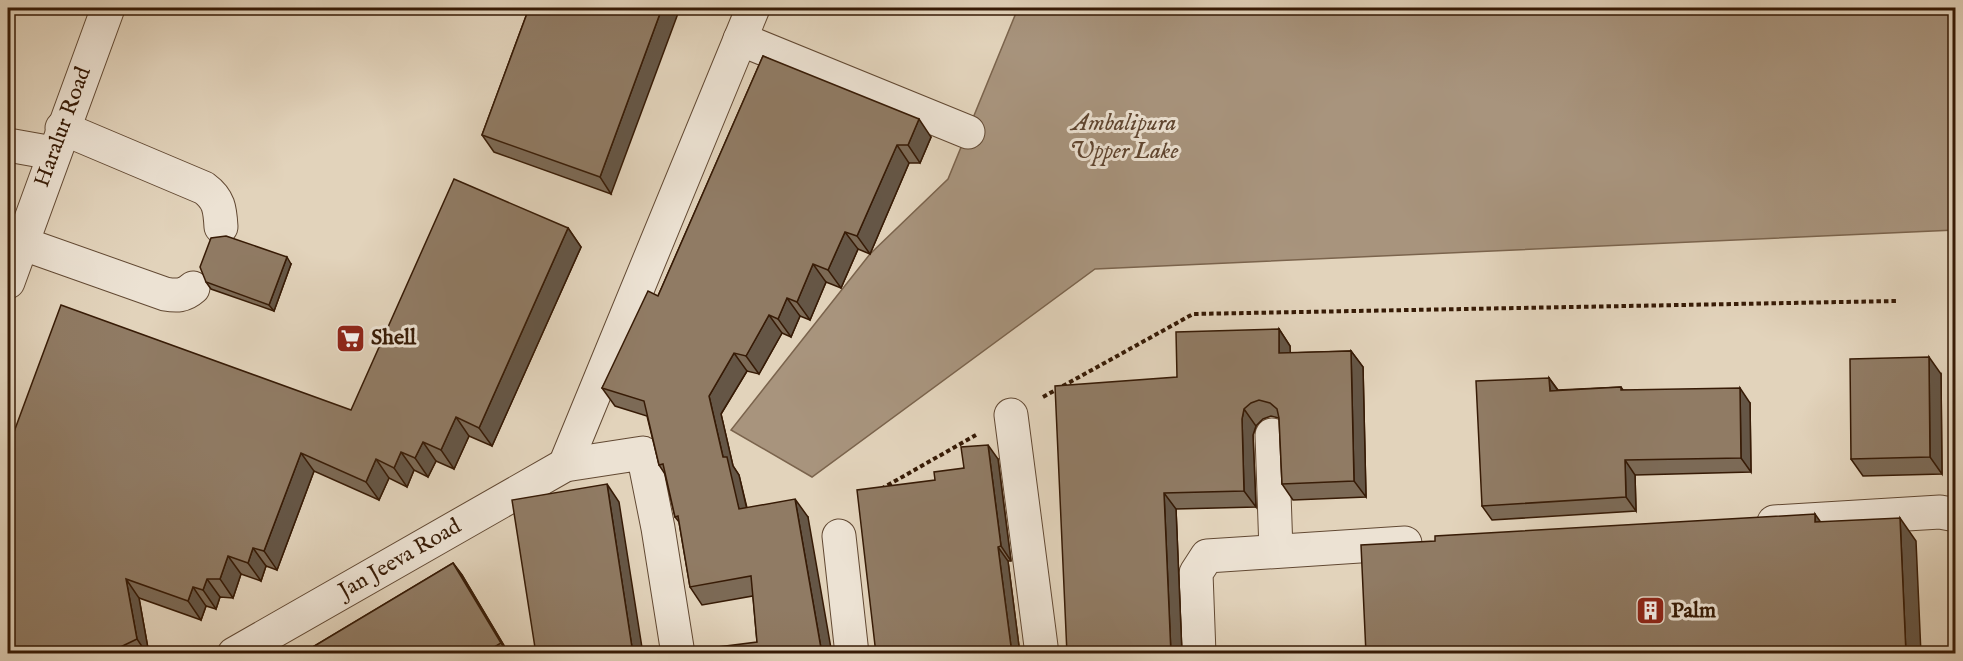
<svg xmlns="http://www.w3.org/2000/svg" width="1963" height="661" viewBox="0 0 1963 661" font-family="'IM FELL English',serif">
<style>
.water{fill:#a8947d;stroke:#7b644d;stroke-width:1.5}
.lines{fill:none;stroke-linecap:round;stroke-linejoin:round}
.minor-casing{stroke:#624933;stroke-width:35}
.path{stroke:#371b06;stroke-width:4;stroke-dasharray:4.5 3;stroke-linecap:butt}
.minor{stroke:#ece2d3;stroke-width:33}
.wall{fill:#7c6a56;stroke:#371b06;stroke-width:1.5}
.shaded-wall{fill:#655646;stroke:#371b06;stroke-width:1.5}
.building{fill:#907b64;stroke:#371b06;stroke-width:1.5}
.labels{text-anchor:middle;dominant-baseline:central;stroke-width:6;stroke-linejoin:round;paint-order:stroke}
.street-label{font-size:22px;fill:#371b06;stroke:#ece2d3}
.poi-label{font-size:22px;font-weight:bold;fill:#371b06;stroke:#ece2d3;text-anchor:start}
.water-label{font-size:24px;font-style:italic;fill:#5f4530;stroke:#ece2d3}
</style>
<rect width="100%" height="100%" fill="#e2d3bb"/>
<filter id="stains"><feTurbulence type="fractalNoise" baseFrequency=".00333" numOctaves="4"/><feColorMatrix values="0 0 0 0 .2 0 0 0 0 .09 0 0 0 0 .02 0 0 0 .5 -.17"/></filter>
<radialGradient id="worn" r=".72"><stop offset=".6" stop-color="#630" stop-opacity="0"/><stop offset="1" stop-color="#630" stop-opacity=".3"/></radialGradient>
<!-- water -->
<path class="water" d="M1018,8H1955V230L1095,269L812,477L731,430L870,254L948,179Z"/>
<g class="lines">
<defs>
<g id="minor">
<path d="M740,39L968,132"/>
<path d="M62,128L204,188C219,199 220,209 221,227"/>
<path d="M8,145L53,153"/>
<path d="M21,243L165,294C177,296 184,296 193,288"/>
<path d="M8,282L108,8"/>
<path d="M1011,415L1042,654"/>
<path d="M1272,435L1276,551"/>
<path d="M565,465L753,8"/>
<path d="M1774,522L1940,512L1956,515"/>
<path d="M839,536L852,654"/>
<path d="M234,654L565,465L643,453L658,528L678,654"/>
<path d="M1199,654L1196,573L1207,556L1405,543"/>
</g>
</defs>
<!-- minor casing -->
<use href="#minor" class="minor-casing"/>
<!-- path -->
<g class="path">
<path d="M1043,397L1193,314L1896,301"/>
<path d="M881,489L976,435"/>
</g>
<!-- minor -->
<use href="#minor" class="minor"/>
</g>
<!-- wall -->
<g class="wall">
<path d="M529,8L611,194L494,152L482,135Z"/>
<path d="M763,56L931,137L920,163H909L870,254L858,249L841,288L826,282L810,320L800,316L791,337L782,333L759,374L747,371L721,414L733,466L739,475L747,508L808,517L757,642L753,596L702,605L690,587L679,522L675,517L665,474L659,465L647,416L615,406L602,388L658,296Z"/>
<path d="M568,228L581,247L492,446L469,436L454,469L436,461L428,477L414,470L407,487L389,478L379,500L314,471L277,570L266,566L261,581L241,574L233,598L220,597L216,609L206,606L201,620L139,598L149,654H8L351,410Z"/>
<path d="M291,264L274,311L211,289L206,282Z"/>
<path d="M1279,329L1290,346V353L1351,351L1363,367L1366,497L1293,500L1282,484L1279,418L1271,416L1263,419L1256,426L1253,435L1256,507L1176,509L1182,654H1067L1177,377Z"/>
<path d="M1941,374L1942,474L1863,476L1851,459Z"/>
<path d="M1549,378L1558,390L1621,387L1623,390L1750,403L1751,472L1635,475L1636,511L1492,520L1482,506Z"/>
<path d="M998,459L1011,561H1008L1020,654H876L935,480L964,468Z"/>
<path d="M453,563L462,575L509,654H301Z"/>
</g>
<!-- shaded-wall -->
<g class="shaded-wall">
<path d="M662,8H680L611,194L600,177Z"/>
<path d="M919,119L931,137L920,163L908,145Z"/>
<path d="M897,145L909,163L870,254L857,236Z"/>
<path d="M568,228L581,247L492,446L479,428Z"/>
<path d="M845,232L858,249L841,288L828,270Z"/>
<path d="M287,257L291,264L274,311L269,305Z"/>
<path d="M813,264L826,282L810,320L797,302Z"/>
<path d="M787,298L800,316L791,337L778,319Z"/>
<path d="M769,315L782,333L759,374L746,356Z"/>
<path d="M1279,329L1290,346L1291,369L1279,353Z"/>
<path d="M1351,351L1363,367L1366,497L1354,481Z"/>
<path d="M734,353L747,371L721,414L733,466L739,475L751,527L739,509L723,457L709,396Z"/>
<path d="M1929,357L1941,374L1942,474L1930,457Z"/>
<path d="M1549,378L1559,392L1550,391Z"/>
<path d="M1740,388L1750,403L1751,472L1741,458Z"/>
<path d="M1244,409L1256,426L1253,435L1256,507L1244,491L1242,419Z"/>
<path d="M456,417L469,436L454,469L441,450Z"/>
<path d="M423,442L436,461L428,477L415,458Z"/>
<path d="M988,445L998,459L1011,561L1001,546Z"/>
<path d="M401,452L414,470L407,487L394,468Z"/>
<path d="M301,453L314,471L277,570L264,551Z"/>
<path d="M376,459L389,478L379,500L366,482Z"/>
<path d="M1625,460L1635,475L1636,511L1626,497Z"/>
<path d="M607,484L619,502L643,654H633Z"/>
<path d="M1164,493L1176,509L1182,654H1171Z"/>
<path d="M795,499L808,517L832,654H822Z"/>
<path d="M1815,514L1831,537L1815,522Z"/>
<path d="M1900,518L1916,541L1921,654H1906Z"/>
<path d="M998,547L1008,561L1020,654H1012Z"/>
<path d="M253,548L266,566L261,581L248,563Z"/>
<path d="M228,556L241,574L233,598L220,579Z"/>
<path d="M453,563L462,575L509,654L501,643Z"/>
<path d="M126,579L139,598L149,654H147L137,639Z"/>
<path d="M207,579L220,597L216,609L203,590Z"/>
<path d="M193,587L206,606L201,620L188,601Z"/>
</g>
<!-- building -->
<g class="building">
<path d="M529,8H662L600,177L482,135Z"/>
<path d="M763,56L919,119L908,145H897L857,236L845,232L828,270L813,264L797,302L787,298L778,319L769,315L746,356L734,353L709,396L723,457H727L739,509L795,499L822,654H662L757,642L751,576L690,587L678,516L675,517L663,464L659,465L644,401L602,388L648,291L658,296Z"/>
<path d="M454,179L568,228L479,428L456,417L441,450L423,442L415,458L401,452L394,468L376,459L366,482L301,453L264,551L253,548L248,563L228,556L220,579H207L203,590L193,587L188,601L126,579L137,639L106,654H8V448L61,305L351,410Z"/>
<path d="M226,236L287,257L269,305L206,282L200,267L211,238Z"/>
<path d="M1279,329V353L1351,351L1354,481L1282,484L1279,418L1277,409L1270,403L1259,400L1251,403L1244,409L1242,419L1244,491L1164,493L1171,654H1067L1055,386L1177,377L1176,332Z"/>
<path d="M1929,357L1930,457L1851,459L1850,359Z"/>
<path d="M1549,378L1550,391L1621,387V390L1740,388L1741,458L1625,460L1626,497L1482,506L1476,381Z"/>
<path d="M988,445L1001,546L998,547L1012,654H876L857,490L935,480L934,472L964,468L961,447Z"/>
<path d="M607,484L633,654H536L512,500Z"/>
<path d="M1815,514V522L1900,518L1906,654H1366L1361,545L1435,541V536Z"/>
<path d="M453,563L501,643L483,654H301Z"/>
</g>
<!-- icons -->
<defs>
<symbol id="supermarket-square" viewBox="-11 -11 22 22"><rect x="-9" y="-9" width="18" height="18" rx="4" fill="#8f2418" stroke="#ece2d3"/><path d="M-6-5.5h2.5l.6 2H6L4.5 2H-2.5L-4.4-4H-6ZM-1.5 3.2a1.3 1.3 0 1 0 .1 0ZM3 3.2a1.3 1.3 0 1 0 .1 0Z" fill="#fff"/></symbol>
<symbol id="building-square" viewBox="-11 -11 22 22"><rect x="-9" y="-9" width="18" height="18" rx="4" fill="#8f2418" stroke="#ece2d3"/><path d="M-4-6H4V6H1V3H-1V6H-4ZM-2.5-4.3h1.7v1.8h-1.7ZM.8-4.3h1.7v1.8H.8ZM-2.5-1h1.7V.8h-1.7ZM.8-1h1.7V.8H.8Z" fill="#fff"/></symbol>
</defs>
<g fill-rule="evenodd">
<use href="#supermarket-square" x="334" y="322" width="33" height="33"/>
<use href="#building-square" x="1634" y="594" width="33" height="33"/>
</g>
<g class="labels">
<!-- street labels -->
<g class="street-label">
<text transform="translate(63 127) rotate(-70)">Haralur Road</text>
<text transform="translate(400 559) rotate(-30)">Jan Jeeva Road</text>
</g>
<!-- poi labels -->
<g class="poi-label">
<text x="371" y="338">Shell</text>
<text x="1671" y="611">Palm</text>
</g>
<!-- water labels -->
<g class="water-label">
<text x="1124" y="123">Ambalipura<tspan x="1124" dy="28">Upper Lake</tspan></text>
</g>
</g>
<!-- margin -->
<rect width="1963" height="661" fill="none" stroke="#e2d3bb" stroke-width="30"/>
<rect x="9" y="9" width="1945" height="643" fill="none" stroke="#371b06" stroke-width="3"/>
<rect x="15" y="15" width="1933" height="631" fill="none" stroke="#371b06" stroke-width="1.5"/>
<rect width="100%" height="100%" filter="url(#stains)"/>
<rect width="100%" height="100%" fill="url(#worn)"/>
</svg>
